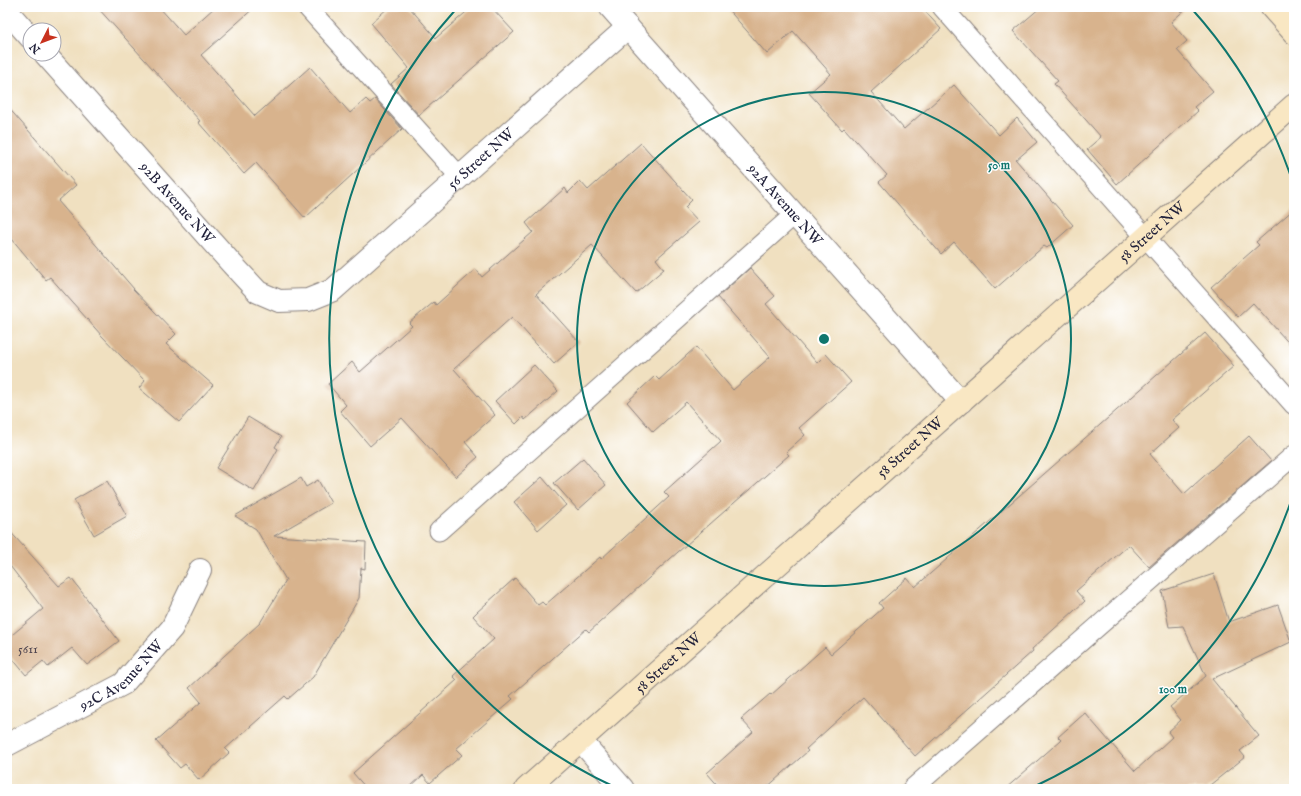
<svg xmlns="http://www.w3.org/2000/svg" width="1301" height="796" viewBox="0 0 1301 796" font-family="'IM FELL English',serif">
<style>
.building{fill:#d8b38d}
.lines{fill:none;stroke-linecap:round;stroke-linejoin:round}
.lane-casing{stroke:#89817e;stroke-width:21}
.street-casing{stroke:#89817e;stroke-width:24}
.secondary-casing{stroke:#89817e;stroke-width:24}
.lane{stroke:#fff;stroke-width:19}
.street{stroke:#fff;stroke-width:22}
.secondary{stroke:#f9e7c3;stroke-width:22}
.ring{fill:none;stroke:#0f766e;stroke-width:2}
.labels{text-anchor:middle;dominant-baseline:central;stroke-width:3;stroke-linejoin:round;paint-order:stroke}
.number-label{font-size:13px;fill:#504650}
.street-label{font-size:15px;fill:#22223b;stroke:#fff}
.centre{fill:#0f766e;stroke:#fff;stroke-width:2}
.ring-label{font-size:12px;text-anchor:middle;font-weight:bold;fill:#0f766e;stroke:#fff;stroke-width:3;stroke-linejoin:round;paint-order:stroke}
</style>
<rect width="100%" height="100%" fill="#fff"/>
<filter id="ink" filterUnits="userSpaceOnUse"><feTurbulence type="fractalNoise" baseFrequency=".025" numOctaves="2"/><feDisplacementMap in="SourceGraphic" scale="8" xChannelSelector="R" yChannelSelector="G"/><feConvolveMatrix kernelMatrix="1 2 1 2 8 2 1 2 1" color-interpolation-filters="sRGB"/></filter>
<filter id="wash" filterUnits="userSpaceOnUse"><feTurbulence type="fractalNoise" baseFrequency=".012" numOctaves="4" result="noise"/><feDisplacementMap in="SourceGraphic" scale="16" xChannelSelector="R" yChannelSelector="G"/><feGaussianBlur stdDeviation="0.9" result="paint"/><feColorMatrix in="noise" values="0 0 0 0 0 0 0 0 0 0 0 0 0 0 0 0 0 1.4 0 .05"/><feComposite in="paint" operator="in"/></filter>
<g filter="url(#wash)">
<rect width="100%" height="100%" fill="#f0e0c0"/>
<g id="blocks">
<!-- building -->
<g class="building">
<path d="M97,7H159L184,35L215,7H255L201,55L255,116L310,67L350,113L366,99L370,103L375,99L402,129L305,218L256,163L244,174L198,122L200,121Z"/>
<path d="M389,7H409L436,38L472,7H491L514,32L419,115L391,84L409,68L371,23Z"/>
<path d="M726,7H921L941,29L871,92L904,129L954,85L999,135L1017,118L1037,142L1016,160L1073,225L1047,248L1044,246L995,289L954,242L941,254L879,182L887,175L844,128L842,130L809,93L831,74L793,31L767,54Z"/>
<path d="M1041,7H1188L1171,22L1187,41L1177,50L1213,91L1194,107L1198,111L1117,184L1087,149L1101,137L1054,84L1058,81L1013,31Z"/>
<path d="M7,106L76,185L58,201L134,289H133L176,334L166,344L213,385L179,422L139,388L145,381L102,336L50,277L46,280L7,233Z"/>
<path d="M641,143L692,200L685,207L699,222L656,259L664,269L636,293L592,245L536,294L579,342L554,364L512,317L454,369L495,415L465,442L478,457L456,477L402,418L370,446L340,411L346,405L328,384L352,362L360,372L412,326L409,323L434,302L436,305L476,269L482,277L533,232L526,223L565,188L568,193L580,181L588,190Z"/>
<path d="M1294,209V349L1253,303L1238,317L1211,287L1259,245L1256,242Z"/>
<path d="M750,268L775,296L766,304L817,363L826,354L851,382L799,428L805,435L786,452L789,455L670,559L589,632L586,629L510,696L513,699L456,749L462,755L430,783L423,775L408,789H367L353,773L457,680L453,676L494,639L473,616L477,612L515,578L538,605L542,602L545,605L600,557L601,559L669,497L664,492L721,441L686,402L653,432L627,402L655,376L659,380L696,347L733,390L770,357L718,297Z"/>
<path d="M1205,333L1234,366L1172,420L1179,428L1150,454L1184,494L1249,436L1271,461L1149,567L1129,545L1076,591L1085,601L1032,649L1033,651L915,756L863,697L806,749L808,751L765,789H721L707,773L753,732L741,719L770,694L771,695L825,647L831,654L883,608L879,603L907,578L915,587Z"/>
<path d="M534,365L558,391L525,420L523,417L516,424L495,401Z"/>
<path d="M248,417L281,437L275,447L278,449L254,491L216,468Z"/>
<path d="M583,458L606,485L578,510L554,483Z"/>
<path d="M542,477L566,505L538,530L514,502Z"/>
<path d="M301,478L306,487L318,480L331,503L274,536L366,542L365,569L361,568L359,598L313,677L288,699L285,696L225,749L229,753L199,780L185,764L180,768L156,741L201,702L189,688L260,623L286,580L256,529L235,516Z"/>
<path d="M107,481L127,516L94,535L74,500Z"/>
<path d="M7,528L59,586L71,578L119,641L87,665L72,648L48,667L43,661L26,675L7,652V639L43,609L7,562Z"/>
<path d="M1214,574L1229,622L1278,605L1291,642L1212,679L1259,736L1240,751L1245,757L1205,789H1005L1061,740L1058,737L1085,713L1135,771L1172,737L1168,732L1181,720L1170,707L1206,676L1183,626L1169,627L1162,591Z"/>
</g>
</g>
</g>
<g filter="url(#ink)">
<use href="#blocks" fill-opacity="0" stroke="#89817e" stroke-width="1"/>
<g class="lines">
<defs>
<g id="lane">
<path d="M307,7L460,177"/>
<path d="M942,7L1294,405"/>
<path d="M439,531L795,214"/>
<path d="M912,789L1294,455"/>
</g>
<g id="street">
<path id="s1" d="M610,7L961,402"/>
<path d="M7,11L30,37"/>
<path id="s2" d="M45,54L232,264L258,292L279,301L308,300L333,290L628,27"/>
<path d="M581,741L623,789"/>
<path id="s3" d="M7,745L123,684L172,628L200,570"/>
</g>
<g id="secondary">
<path d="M1271,7L1294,33"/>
<path id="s4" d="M526,789L1294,105"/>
</g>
</defs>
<!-- lane casing -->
<use href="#lane" class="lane-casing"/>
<!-- street casing -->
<use href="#street" class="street-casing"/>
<!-- secondary casing -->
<use href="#secondary" class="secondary-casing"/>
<!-- lane -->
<use href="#lane" class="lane"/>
<!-- street -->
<use href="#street" class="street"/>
<!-- secondary -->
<use href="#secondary" class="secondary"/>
</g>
</g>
<!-- distance rings -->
<g class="ring">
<circle cx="824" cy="339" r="247"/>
<path d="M1294 492A494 494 0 0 1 1029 789M619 789A494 494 0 0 1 457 8M1191 8A494 494 0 0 1 1294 186"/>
</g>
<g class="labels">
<!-- number labels -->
<g class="number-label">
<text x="28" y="649">5611</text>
</g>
<!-- street labels -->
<g class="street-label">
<text stroke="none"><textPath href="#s2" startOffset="596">56 Street NW</textPath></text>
<text stroke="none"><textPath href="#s2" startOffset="199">92B Avenue NW</textPath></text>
<text stroke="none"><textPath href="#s1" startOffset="264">92A Avenue NW</textPath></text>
<text stroke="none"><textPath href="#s4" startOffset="838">58 Street NW</textPath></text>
<text stroke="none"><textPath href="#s4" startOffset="514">58 Street NW</textPath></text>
<text stroke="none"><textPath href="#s4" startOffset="190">58 Street NW</textPath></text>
<text stroke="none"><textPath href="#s3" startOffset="135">92C Avenue NW</textPath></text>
</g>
</g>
<circle cx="824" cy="339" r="6" class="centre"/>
<g class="ring-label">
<text x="999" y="169">50 m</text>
<text x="1173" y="693">100 m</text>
</g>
<!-- margin -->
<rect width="1301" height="796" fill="none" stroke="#fff" stroke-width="24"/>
<!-- north arrow -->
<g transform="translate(42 42) rotate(228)"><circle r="19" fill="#ffffff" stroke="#a7a7b1"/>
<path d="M0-3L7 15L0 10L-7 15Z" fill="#c8321e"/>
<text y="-6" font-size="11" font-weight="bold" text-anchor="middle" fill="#22223b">N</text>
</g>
</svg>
